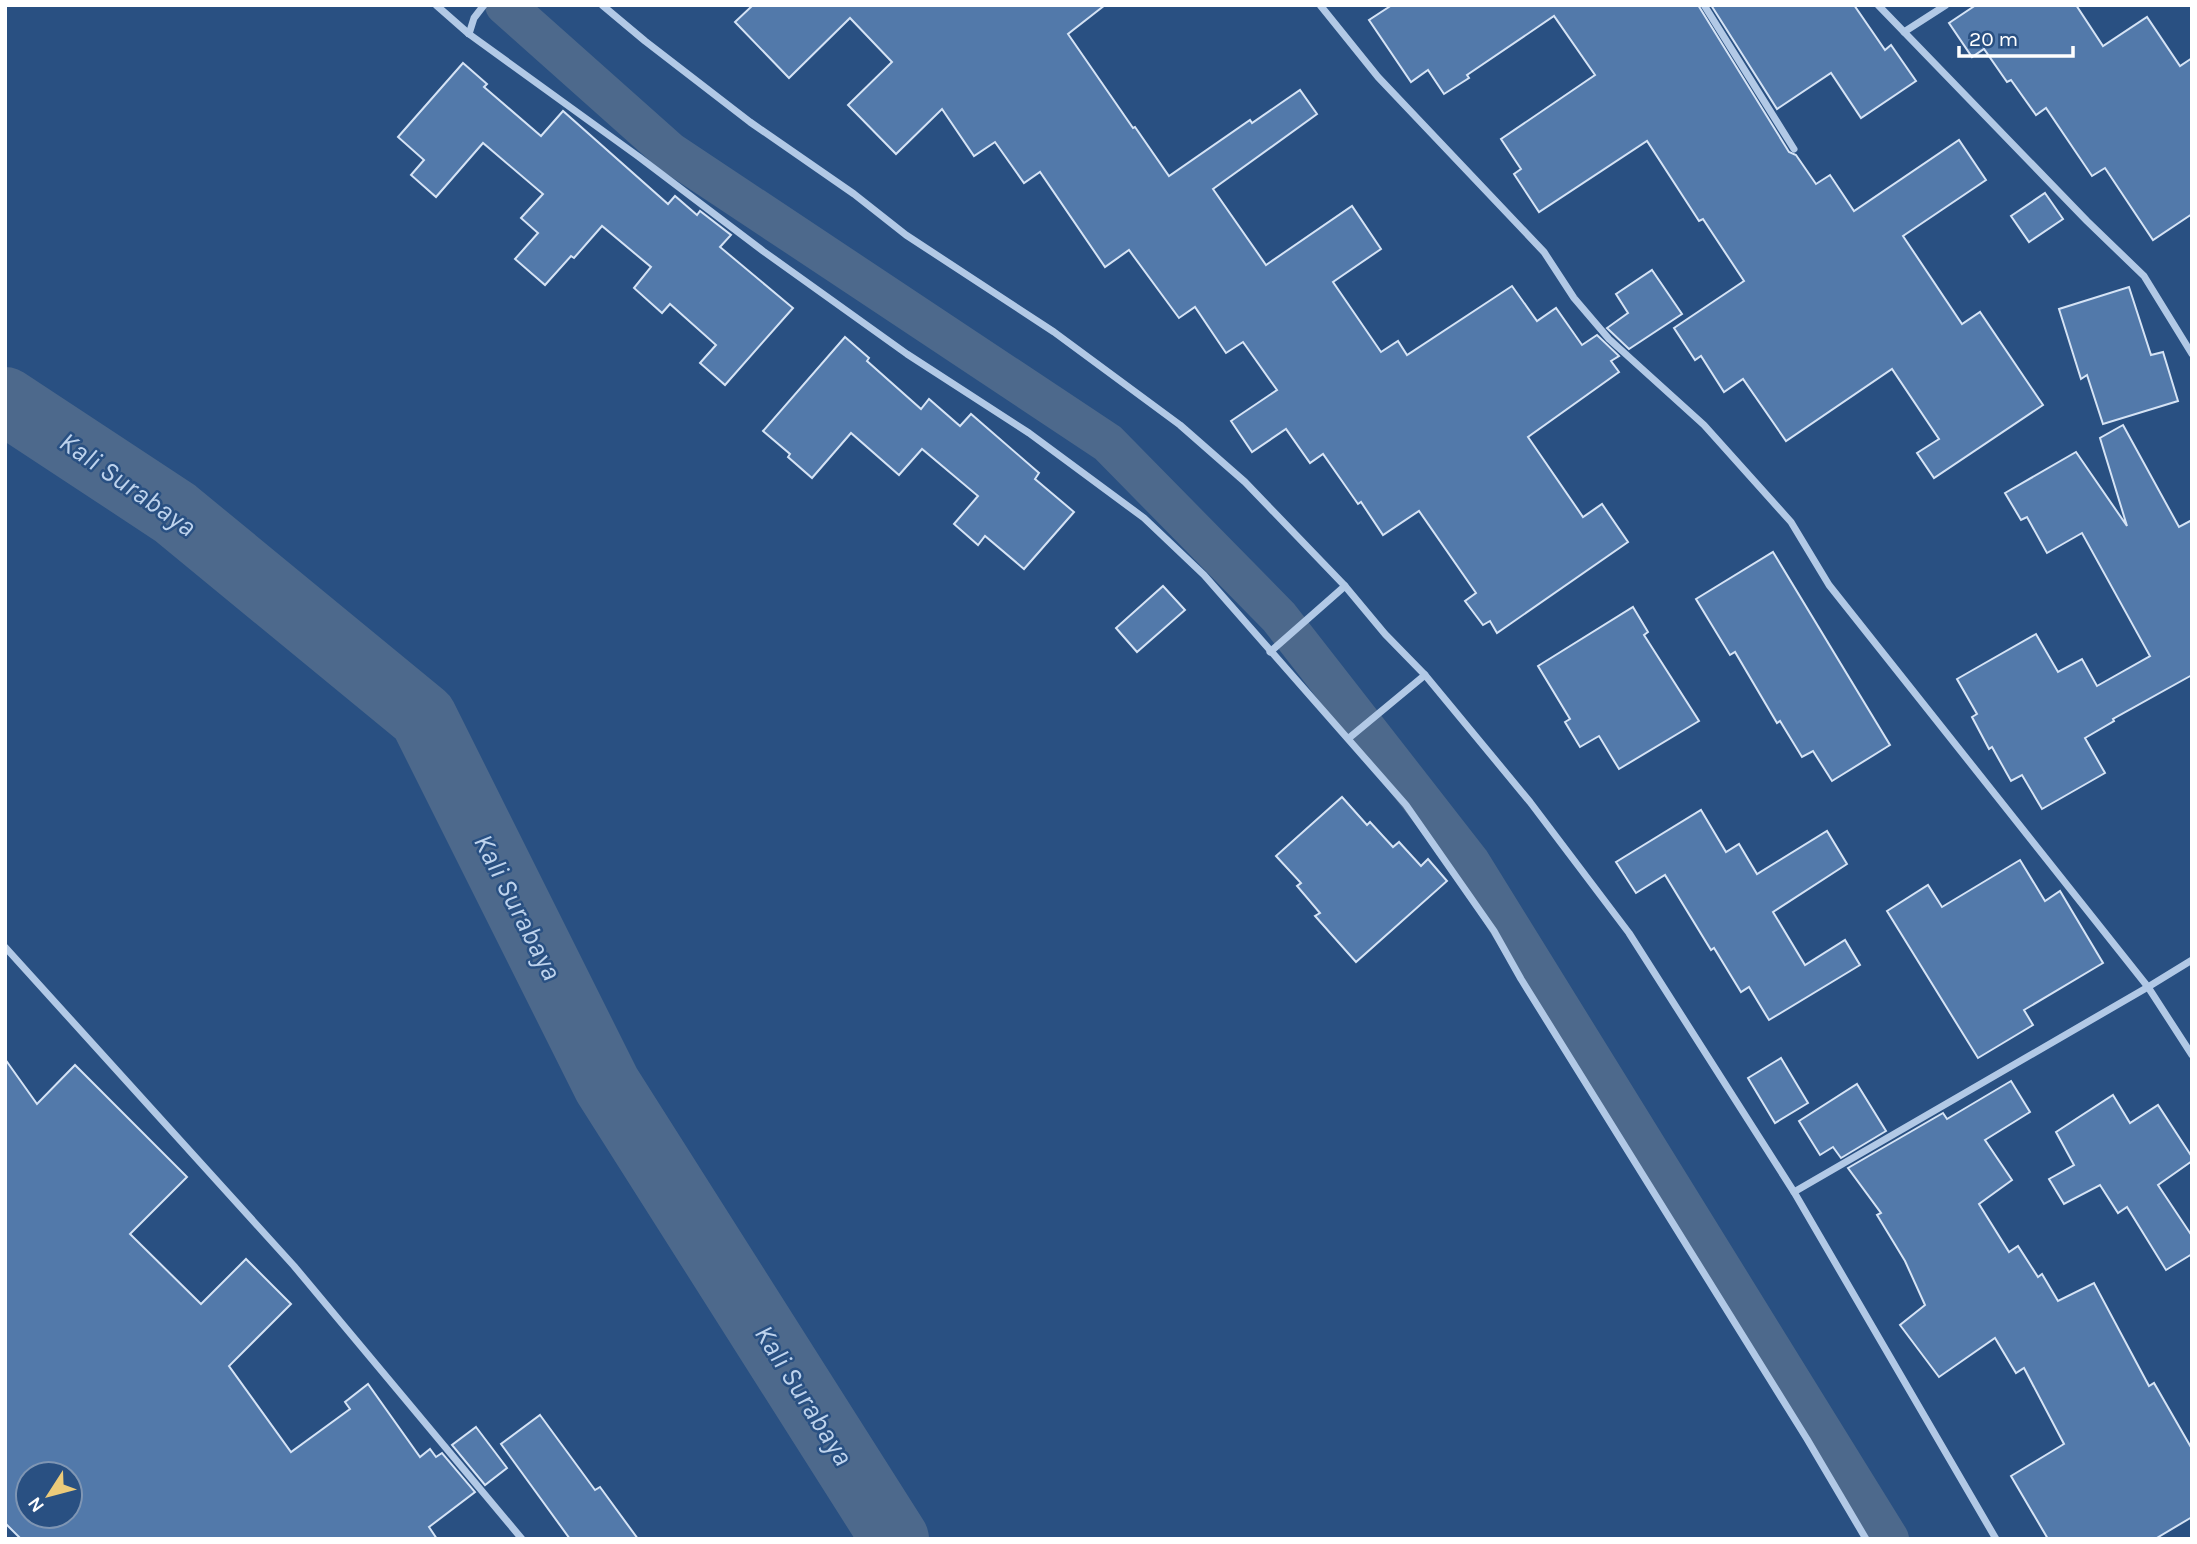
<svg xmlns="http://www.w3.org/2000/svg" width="2197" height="1544" viewBox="0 0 2197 1544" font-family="Karla,sans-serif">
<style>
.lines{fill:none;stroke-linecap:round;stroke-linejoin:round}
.canal{stroke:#4d698c;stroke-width:40}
.river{stroke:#4d698c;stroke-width:68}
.building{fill:#5279aa;stroke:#d5e3f5;stroke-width:2;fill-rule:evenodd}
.minor{stroke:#b2c9e6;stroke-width:7}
.labels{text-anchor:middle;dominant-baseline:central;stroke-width:5;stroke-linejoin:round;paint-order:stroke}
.water-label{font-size:28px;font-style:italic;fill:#bed3ed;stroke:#295082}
</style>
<rect width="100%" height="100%" fill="#295082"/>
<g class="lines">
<!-- canal -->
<path class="canal" d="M505,5L670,152L1108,443L1279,617L1470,862L1889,1539"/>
<!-- river -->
<path class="river" d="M5,401L175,513L423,717L607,1085L895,1539"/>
</g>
<!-- building -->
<g class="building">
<path d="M753,5H1105L1068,34L1133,128L1135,127L1169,176L1250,120L1252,123L1300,90L1317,114L1213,189L1266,265L1352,206L1381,249L1333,282L1381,352L1398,341L1407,355L1512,286L1537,321L1556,308L1582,345L1597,335L1619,356L1611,361L1619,372L1528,437L1583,517L1602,504L1628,542L1497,633L1490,621L1483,625L1465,601L1476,593L1419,511L1383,535L1361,502L1358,504L1323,454L1310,463L1286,429L1252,452L1231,421L1277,390L1243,342L1226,353L1195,307L1179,318L1129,250L1105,267L1040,172L1024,183L995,142L974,156L942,109L896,154L848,105L892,62L850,18L789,78L735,22Z"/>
<path d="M1392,5H1698L1789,152L1796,155L1816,184L1830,175L1854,211L1959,140L1986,180L1903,236L1962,324L1980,312L2043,405L1934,478L1917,453L1939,439L1892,369L1786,441L1743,379L1724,392L1701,356L1695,360L1674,328L1744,281L1703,219L1699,221L1647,141L1539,212L1514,174L1521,169L1501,139L1595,75L1554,16L1467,75L1469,78L1444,94L1428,70L1411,82L1369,20Z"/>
<path d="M1711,5H1854L1885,50L1891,45L1916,81L1861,118L1831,73L1777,109Z"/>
<path d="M1976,5H2076L2103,46L2147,17L2180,66L2192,58V214L2153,240L2105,168L2092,176L2046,108L2036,115L2011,80L2007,82L1984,49L1972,57L1949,23Z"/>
<path d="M463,63L487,84L484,87L541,136L563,111L668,204L675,196L697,215L700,211L731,235L720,247L793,308L725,385L700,363L716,345L670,304L662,313L634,288L651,267L602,226L574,258L571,256L545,285L515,259L538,233L521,218L543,194L483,143L436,197L411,175L424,160L398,137Z"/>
<path d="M2045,193L2063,219L2029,242L2011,216Z"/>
<path d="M1652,270L1682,314L1629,349L1607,328L1628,313L1616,294Z"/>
<path d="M2129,287L2151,355L2163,352L2178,401L2103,424L2087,375L2081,379L2059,309Z"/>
<path d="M845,337L869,358L867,361L921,409L929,399L960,426L971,414L1039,473L1035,479L1074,512L1024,569L985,536L978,545L954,524L978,496L922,449L899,475L851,433L812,478L788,457L790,454L763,431Z"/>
<path d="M2123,425L2179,527L2192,520V675L2113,719L2114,721L2085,738L2105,773L2042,809L2022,775L2011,781L1992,747L1989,749L1972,717L1977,714L1957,679L2036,634L2058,672L2082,659L2097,686L2150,656L2082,533L2047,553L2027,517L2021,520L2005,493L2076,452L2127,526L2100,438Z"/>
<path d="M1773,552L1890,745L1832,781L1813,751L1802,757L1780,721L1777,723L1735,652L1730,655L1696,599Z"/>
<path d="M1163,586L1185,610L1137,652L1116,628Z"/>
<path d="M1633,607L1648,632L1644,635L1699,721L1619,769L1599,736L1580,747L1565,722L1570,719L1538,666Z"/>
<path d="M1342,797L1367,825L1370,822L1393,847L1399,842L1421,866L1428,859L1447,881L1356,962L1315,916L1320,913L1297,886L1301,883L1276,856Z"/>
<path d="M1701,810L1726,852L1739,844L1757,874L1827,831L1847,864L1773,912L1805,965L1845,940L1860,965L1769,1020L1749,987L1741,992L1714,948L1711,950L1665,875L1636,893L1616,862Z"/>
<path d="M2020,860L2045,901L2060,891L2103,963L2024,1010L2033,1025L1978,1058L1887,911L1928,885L1942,907Z"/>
<path d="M1781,1058L1808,1103L1775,1123L1748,1078Z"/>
<path d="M5,1059L37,1104L75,1065L187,1177L130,1234L201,1304L246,1259L291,1304L229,1366L291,1452L350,1409L345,1402L368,1384L420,1457L430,1449L436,1457L442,1453L475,1492L429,1527L437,1539H21L5,1523ZM28,1474H70V1516H28Z"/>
<path d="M2011,1081L2030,1112L1985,1140L2012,1180L1979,1204L2009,1252L2018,1246L2038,1277L2042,1274L2058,1301L2094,1283L2149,1386L2154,1383L2192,1449V1517L2155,1539H2048L2011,1476L2064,1444L2024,1368L2016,1373L1995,1338L1939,1377L1900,1325L1925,1305L1905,1261L1877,1215L1881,1213L1848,1168L1943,1113L1947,1119Z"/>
<path d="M1857,1084L1886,1131L1841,1158L1833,1147L1820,1155L1799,1121Z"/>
<path d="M2113,1095L2130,1123L2158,1105L2192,1157V1161L2158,1185L2192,1236V1254L2166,1270L2127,1207L2118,1213L2100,1185L2064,1204L2049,1179L2074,1165L2056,1132Z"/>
<path d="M540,1415L595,1490L600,1487L638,1539H570L501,1444Z"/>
<path d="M476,1427L507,1468L485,1485L452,1445Z"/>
</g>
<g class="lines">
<!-- minor -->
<g class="minor">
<path d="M436,5L469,34L639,157L763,251L907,354L1029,433L1144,518L1204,575L1406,805L1494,931L1521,979L1807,1439L1866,1539"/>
<path d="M602,5L645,41L750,122L854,194L906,235L1054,332L1180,425L1245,482L1345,586L1385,634L1425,675L1530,802L1629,933L1794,1192L1996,1539"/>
<path d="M1320,5L1378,77L1544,252L1574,298L1609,339L1704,425L1791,522L1829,585L2148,987L2192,960"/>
<path d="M1704,5L1794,149"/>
<path d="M1878,5L2087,221L2144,276L2192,354"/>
<path d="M1904,32L1946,5"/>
<path d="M469,34L474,18L484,5"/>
<path d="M1270,652L1345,586"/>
<path d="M1349,738L1425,675"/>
<path d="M5,947L294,1266L522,1539"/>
<path d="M1794,1192L2148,987L2192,1055"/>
</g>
</g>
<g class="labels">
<!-- water labels -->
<g class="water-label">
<text transform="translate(128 484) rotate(35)">Kali Surabaya</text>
<text transform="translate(518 907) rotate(63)">Kali Surabaya</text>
<text transform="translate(804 1395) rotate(58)">Kali Surabaya</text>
</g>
</g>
<!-- border -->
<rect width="2197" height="1544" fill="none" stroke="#ffffff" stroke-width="14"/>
<!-- north arrow -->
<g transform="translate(49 1495) rotate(234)"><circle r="33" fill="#295082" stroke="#7f96b4" stroke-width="2"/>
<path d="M0-5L12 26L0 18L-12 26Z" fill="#eccb7a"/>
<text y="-10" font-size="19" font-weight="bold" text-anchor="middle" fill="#ffffff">N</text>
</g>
<!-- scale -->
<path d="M1959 46v10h114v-10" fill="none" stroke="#ffffff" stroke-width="3.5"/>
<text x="1969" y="46" font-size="21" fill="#ffffff" stroke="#295082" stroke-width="5" paint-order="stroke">20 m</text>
</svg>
